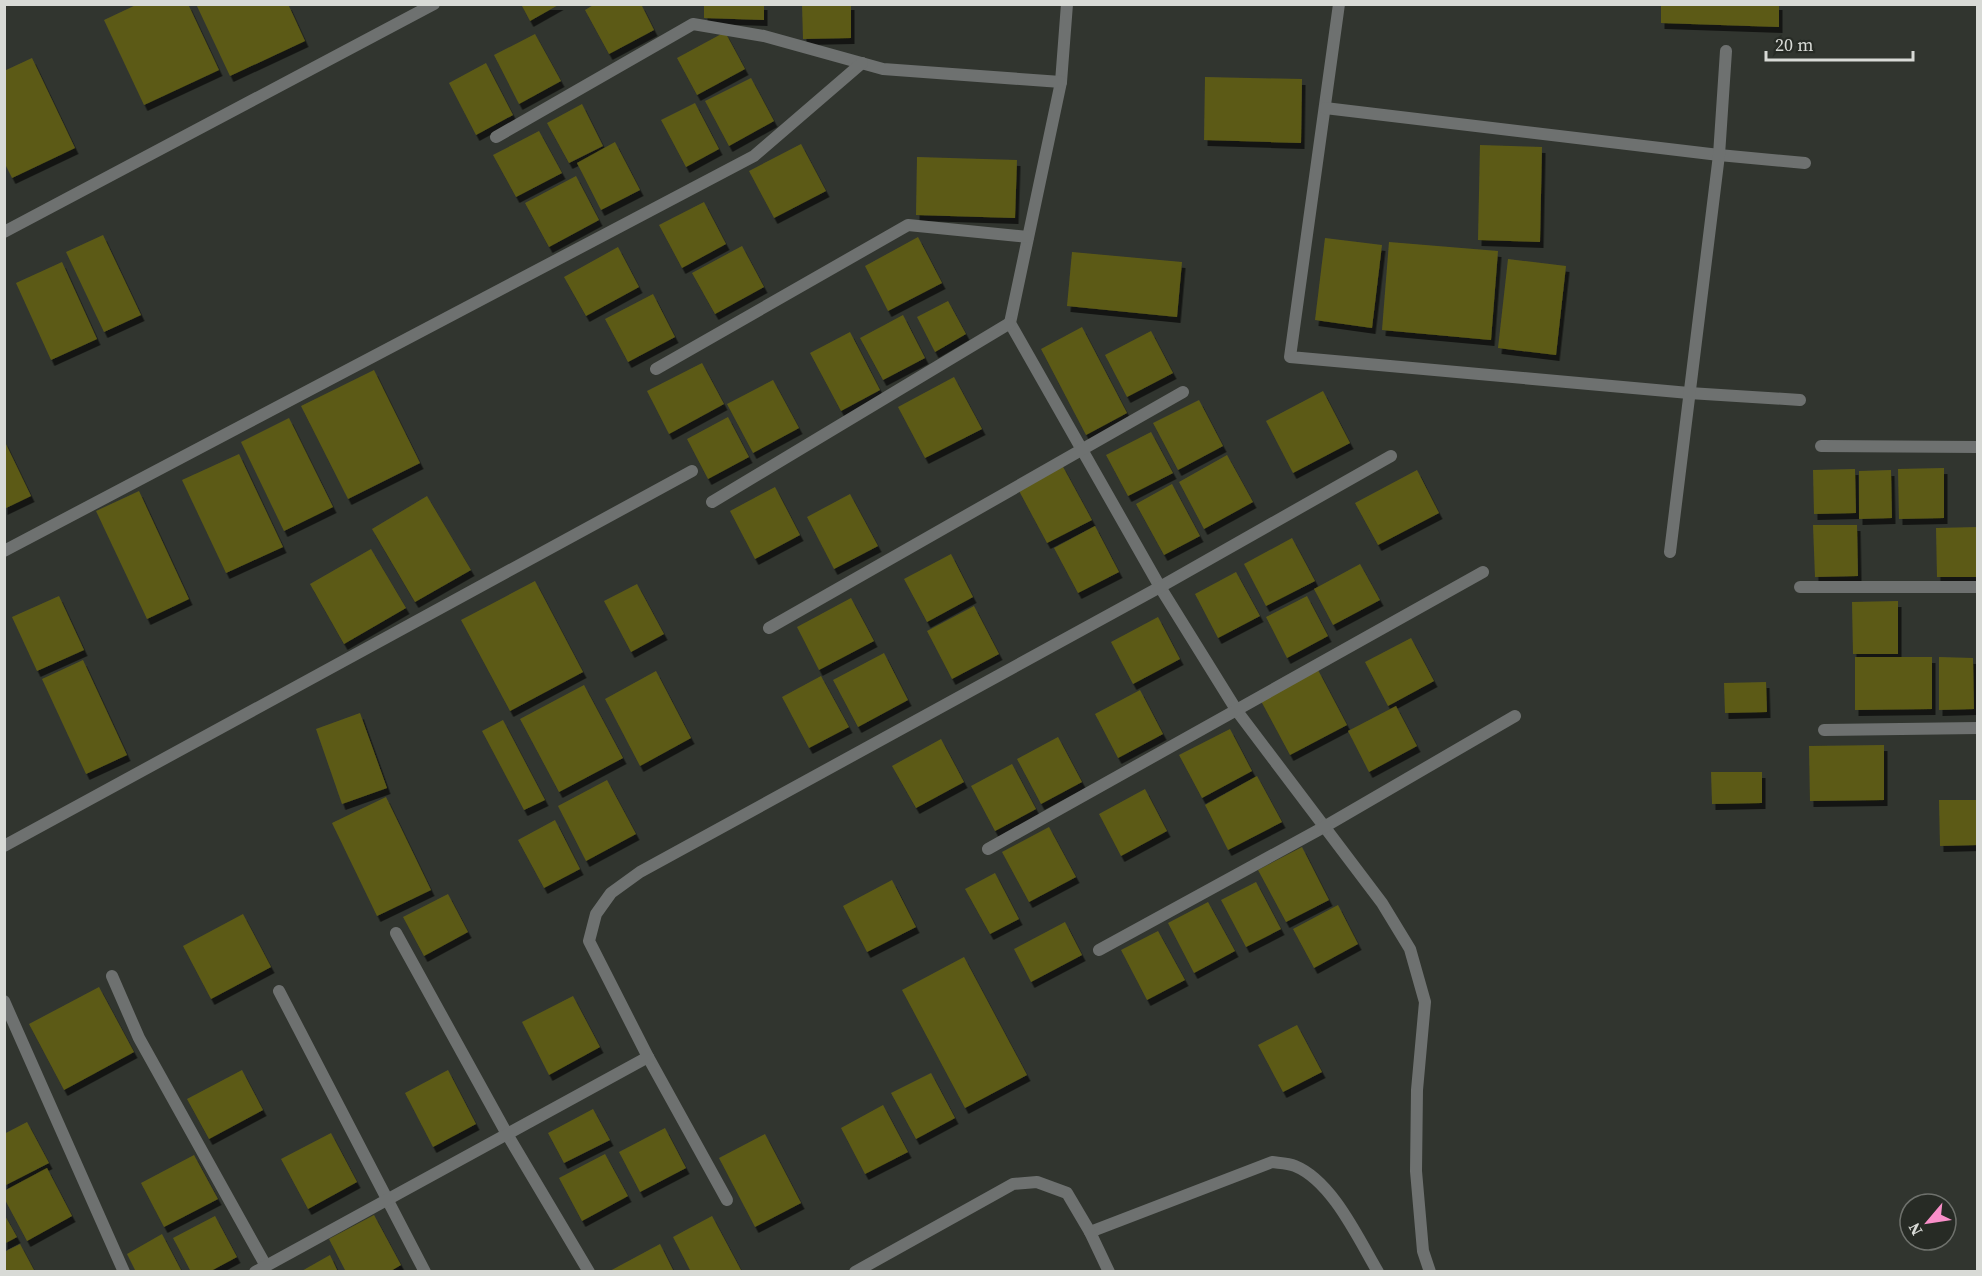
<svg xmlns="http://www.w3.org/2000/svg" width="1982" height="1276" viewBox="0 0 1982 1276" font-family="'Source Serif 4',serif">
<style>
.building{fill:#5c5a19;filter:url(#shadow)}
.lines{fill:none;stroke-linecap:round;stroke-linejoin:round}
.street{stroke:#6e7170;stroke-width:12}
</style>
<defs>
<filter id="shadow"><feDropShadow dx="3.5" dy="6" stdDeviation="0" flood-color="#0009"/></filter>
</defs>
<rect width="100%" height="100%" fill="#31352f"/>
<!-- building -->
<g class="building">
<path d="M138,4H188L219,70L144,105L104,20Z"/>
<path d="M196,4H288L305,41L230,76Z"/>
<path d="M521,4H560L530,21Z"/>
<path d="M595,4H641L654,30L609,54L585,10Z"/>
<path d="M704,4H764V20L704,18Z"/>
<path d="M802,4H851V38L803,39Z"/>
<path d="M1661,4H1779V27L1661,23Z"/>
<path d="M725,32L745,69L697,95L677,58Z"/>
<path d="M535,34L561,81L519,104L494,55Z"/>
<path d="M32,58L75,148L12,178L4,162V71Z"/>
<path d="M486,63L513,115L476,135L449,83Z"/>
<path d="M1205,77L1302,79L1301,143L1204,140Z"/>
<path d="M751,78L774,121L729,146L705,101Z"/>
<path d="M695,103L719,149L686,167L661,120Z"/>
<path d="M582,104L603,146L569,163L547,123Z"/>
<path d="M539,131L562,173L516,197L493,155Z"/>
<path d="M615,142L640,190L601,210L577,163Z"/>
<path d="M801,144L826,191L774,218L749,171Z"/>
<path d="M1480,145L1542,147L1540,242L1478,240Z"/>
<path d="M917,157L1017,160L1015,218L916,215Z"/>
<path d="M576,176L599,220L549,247L525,203Z"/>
<path d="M704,202L726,244L682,268L659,225Z"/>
<path d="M103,235L141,315L104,332L66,252Z"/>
<path d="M918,237L942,283L888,311L865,266Z"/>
<path d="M1325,238L1382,245L1372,328L1315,320Z"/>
<path d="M1389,242L1498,251L1491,340L1382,330Z"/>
<path d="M742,246L764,287L715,314L692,273Z"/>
<path d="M618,247L639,287L586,316L564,277Z"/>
<path d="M1072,252L1182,262L1177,317L1067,306Z"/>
<path d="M1508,259L1566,266L1556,355L1498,348Z"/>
<path d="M62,262L97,339L51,360L16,283Z"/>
<path d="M653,294L675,337L628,362L605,319Z"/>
<path d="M948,301L966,334L935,352L917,317Z"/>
<path d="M903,315L925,358L883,380L860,338Z"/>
<path d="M1082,327L1127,413L1086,435L1041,349Z"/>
<path d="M1151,331L1173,373L1127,397L1105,355Z"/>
<path d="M850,332L880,390L841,411L810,353Z"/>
<path d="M702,363L724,404L669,434L647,391Z"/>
<path d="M374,370L420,463L348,499L301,406Z"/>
<path d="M954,377L982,429L925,458L898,407Z"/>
<path d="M773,380L799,428L753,453L727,404Z"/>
<path d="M1323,391L1350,443L1293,473L1266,421Z"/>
<path d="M1199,400L1223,446L1178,470L1153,423Z"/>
<path d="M728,417L749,457L708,479L687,439Z"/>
<path d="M289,418L333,507L284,531L241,442Z"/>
<path d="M1151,432L1173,473L1128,496L1106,455Z"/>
<path d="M4,440L31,496L4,509Z"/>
<path d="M239,454L283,547L226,573L182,480Z"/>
<path d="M1227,455L1253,502L1204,529L1179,482Z"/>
<path d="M1062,465L1092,520L1047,543L1018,489Z"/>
<path d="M1944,468V518L1899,519L1898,469Z"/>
<path d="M1855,469L1856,513L1814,514L1813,470Z"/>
<path d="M1417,470L1439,513L1378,545L1355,503Z"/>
<path d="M1891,470L1892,518L1859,519V471Z"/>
<path d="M1172,484L1200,536L1164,555L1136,504Z"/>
<path d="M775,487L800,535L755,559L730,511Z"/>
<path d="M139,491L189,599L147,619L96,511Z"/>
<path d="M850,494L878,546L834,569L807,517Z"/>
<path d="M427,496L471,570L415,602L372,529Z"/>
<path d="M1813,525H1857L1858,576L1815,577Z"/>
<path d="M1095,526L1119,572L1078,593L1054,548Z"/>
<path d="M1978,527V577H1937L1936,528Z"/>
<path d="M1292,538L1315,581L1266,606L1244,564Z"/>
<path d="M371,549L406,608L344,644L310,584Z"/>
<path d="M951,554L973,597L927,622L904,579Z"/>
<path d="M1360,564L1380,600L1333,625L1314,589Z"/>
<path d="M1236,572L1260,616L1218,638L1195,594Z"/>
<path d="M535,581L583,672L510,711L461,620Z"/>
<path d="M637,584L664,634L631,652L604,601Z"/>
<path d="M59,596L84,650L37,671L12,617Z"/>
<path d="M1307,596L1328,636L1287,658L1266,617Z"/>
<path d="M851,598L874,641L819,670L797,627Z"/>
<path d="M1898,601V654H1853L1852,602Z"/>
<path d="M974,606L999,654L952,679L927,631Z"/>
<path d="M1158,617L1180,659L1133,684L1111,642Z"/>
<path d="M1411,638L1434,681L1388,706L1365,662Z"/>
<path d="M884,653L908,700L858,727L833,680Z"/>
<path d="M1855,657H1932V709L1855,710Z"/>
<path d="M1939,657L1973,658L1974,709L1939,710Z"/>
<path d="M83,660L127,755L86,774L42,679Z"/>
<path d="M1318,670L1347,725L1290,755L1261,701Z"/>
<path d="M656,671L691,738L640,766L605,699Z"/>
<path d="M821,676L849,727L809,748L782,697Z"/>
<path d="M1766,682L1767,712L1725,713L1724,683Z"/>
<path d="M584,685L623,758L559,792L520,719Z"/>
<path d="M1140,690L1163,734L1118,758L1095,714Z"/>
<path d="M1396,706L1417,746L1369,772L1348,731Z"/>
<path d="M360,713L387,788L342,804L316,729Z"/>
<path d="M503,720L545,800L524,810L482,731Z"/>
<path d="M1230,729L1252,771L1202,798L1179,755Z"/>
<path d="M1058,737L1082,782L1041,804L1017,759Z"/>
<path d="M941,739L964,782L916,808L892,766Z"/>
<path d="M1884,745V800L1810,801L1809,746Z"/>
<path d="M1012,764L1036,809L995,831L971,786Z"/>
<path d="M1711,772H1762V803L1712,804Z"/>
<path d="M1257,776L1282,822L1228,850L1205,805Z"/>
<path d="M607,780L636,834L586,861L558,806Z"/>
<path d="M1145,789L1167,831L1121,856L1099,814Z"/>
<path d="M386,797L431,890L377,916L332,823Z"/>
<path d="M1939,800H1978V845L1940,846Z"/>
<path d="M555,820L580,869L544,888L518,840Z"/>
<path d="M1049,827L1076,877L1029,902L1002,852Z"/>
<path d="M1302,847L1329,900L1286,922L1258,870Z"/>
<path d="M995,873L1019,919L990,934L965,889Z"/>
<path d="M892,880L916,927L867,952L843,906Z"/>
<path d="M1256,882L1281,929L1246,947L1221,900Z"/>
<path d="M448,894L468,932L424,956L403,917Z"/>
<path d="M1208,902L1235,951L1194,973L1168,923Z"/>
<path d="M1338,905L1358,944L1314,968L1293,929Z"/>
<path d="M243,914L271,967L211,999L183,946Z"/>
<path d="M1065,922L1082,955L1031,982L1014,949Z"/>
<path d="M1158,931L1185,980L1147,1000L1121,950Z"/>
<path d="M964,957L1027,1075L965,1108L902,990Z"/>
<path d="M99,987L134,1052L64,1090L29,1024Z"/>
<path d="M573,996L600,1047L549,1075L522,1022Z"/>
<path d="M1297,1025L1322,1072L1283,1092L1258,1045Z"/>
<path d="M242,1070L263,1110L209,1139L187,1099Z"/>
<path d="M448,1070L476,1124L433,1147L405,1093Z"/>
<path d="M931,1073L955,1118L916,1139L891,1093Z"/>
<path d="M883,1105L908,1152L865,1174L841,1128Z"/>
<path d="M593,1109L610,1140L564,1163L548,1133Z"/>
<path d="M27,1122L49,1163L4,1186V1134Z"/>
<path d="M665,1128L686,1168L640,1192L619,1152Z"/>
<path d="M331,1133L357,1182L308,1209L281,1159Z"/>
<path d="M765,1134L801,1203L755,1227L719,1158Z"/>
<path d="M605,1154L628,1196L582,1221L559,1178Z"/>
<path d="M194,1155L218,1199L164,1227L141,1183Z"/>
<path d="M47,1168L72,1216L27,1241L4,1198V1191Z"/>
<path d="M4,1214L17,1237L4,1244Z"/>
<path d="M374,1215L401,1265L389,1272H346L329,1239Z"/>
<path d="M215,1216L237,1257L209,1272H191L173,1238Z"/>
<path d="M712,1216L742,1272H691L673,1237Z"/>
<path d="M162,1234L182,1272H136L127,1254Z"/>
<path d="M20,1244L35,1272H4V1252Z"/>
<path d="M660,1244L674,1272H608Z"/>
<path d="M330,1255L338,1272H300Z"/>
</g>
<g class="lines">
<!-- street -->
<g class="street">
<path d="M1067,4L1061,82L1010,323L1160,587L1237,711L1382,903L1410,949L1425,1002L1417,1090L1416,1171L1423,1251L1430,1272"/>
<path d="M1339,4L1290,357L1689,393L1800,400"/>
<path d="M1325,108L1719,155L1805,163"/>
<path d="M496,137L693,24L764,36L883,69L1061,82"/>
<path d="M4,232L434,4"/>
<path d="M656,369L908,225L1028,237"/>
<path d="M1821,446L1978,447"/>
<path d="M712,502L1010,323"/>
<path d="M4,551L754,156L862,63"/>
<path d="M1670,552L1719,155L1726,51"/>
<path d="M1800,587H1978"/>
<path d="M769,628L1183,392"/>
<path d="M1824,730L1978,728"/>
<path d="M4,846L692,471"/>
<path d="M988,849L1483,572"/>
<path d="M396,933L507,1134L589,1272"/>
<path d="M1099,950L1324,827L1515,716"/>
<path d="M112,976L139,1038L266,1266"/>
<path d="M279,991L425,1272"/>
<path d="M4,1001L124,1272"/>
<path d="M648,1057L727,1200"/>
<path d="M1090,1232L1272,1162C1279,1163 1288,1163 1295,1166C1332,1181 1358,1238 1378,1272"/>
<path d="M255,1272L648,1057L589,941L596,914L611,893L640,872L1160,587L1391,456"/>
<path d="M855,1272L1013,1184L1037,1182L1067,1193L1090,1232L1109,1272"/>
</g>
</g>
<!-- border -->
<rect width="1982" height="1276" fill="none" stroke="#d8dad6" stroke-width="12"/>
<!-- north arrow -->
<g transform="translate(1928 1222) rotate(241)"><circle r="28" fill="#272b25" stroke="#6e716c" stroke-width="1.5"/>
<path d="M0-4.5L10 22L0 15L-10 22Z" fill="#f98fc9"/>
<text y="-9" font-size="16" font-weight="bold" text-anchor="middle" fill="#d8dad6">N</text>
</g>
<!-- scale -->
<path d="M1766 51v9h147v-9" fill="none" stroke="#d8dad6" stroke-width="3"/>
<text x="1775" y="51" font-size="18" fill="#d8dad6" stroke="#272b25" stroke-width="4.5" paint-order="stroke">20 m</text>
</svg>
